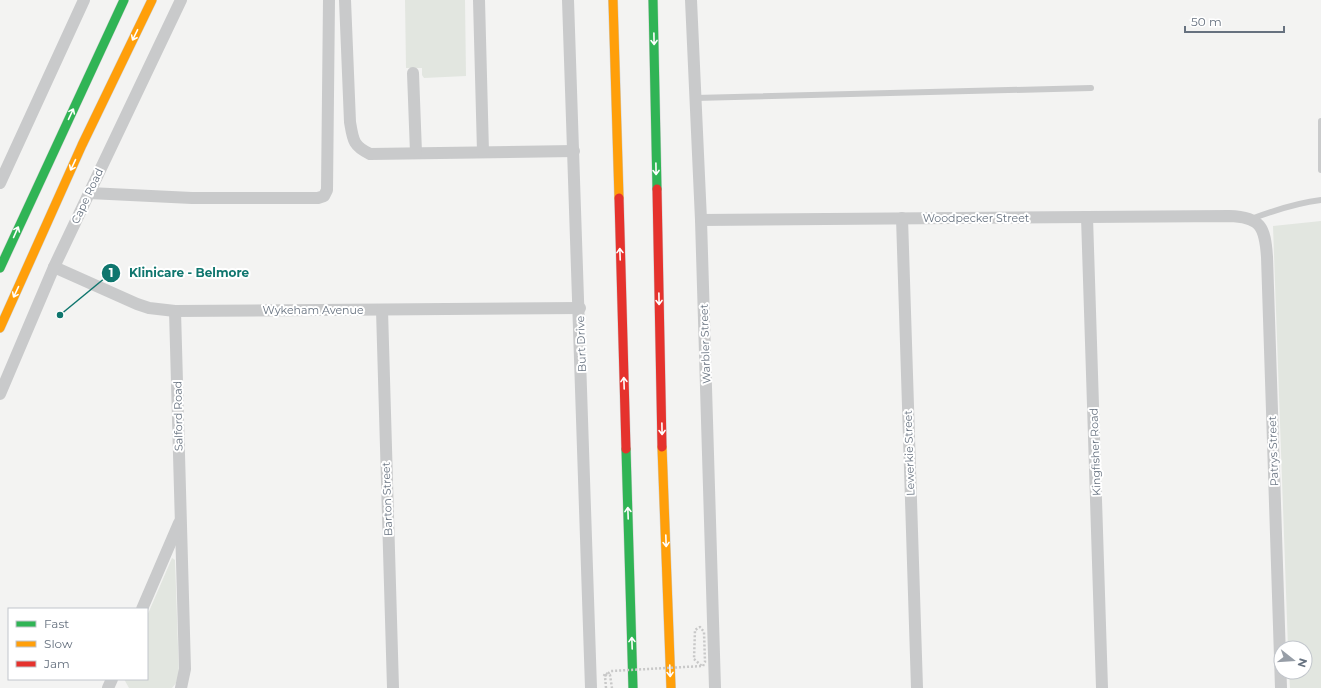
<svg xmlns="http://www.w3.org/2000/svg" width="1321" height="688" viewBox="0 0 1321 688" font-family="Montserrat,sans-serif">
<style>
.green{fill:#e2e6e0}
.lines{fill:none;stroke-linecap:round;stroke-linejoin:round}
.fast-casing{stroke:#cfd0d0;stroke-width:10}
.slow-casing{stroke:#cfd0d0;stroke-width:10}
.jam-casing{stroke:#cfd0d0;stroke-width:10}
.path{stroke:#c8c8c8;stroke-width:2.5;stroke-dasharray:2 2;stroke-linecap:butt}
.lane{stroke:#c9cacb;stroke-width:6}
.street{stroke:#c9cacb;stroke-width:12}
.fast{stroke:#30b455;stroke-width:9}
.slow{stroke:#ff9f0a;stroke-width:9}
.jam{stroke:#e5322d;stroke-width:9}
.path-bridge{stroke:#c8c8c8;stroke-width:2.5;stroke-dasharray:2 2;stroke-linecap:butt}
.oneway{stroke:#fff}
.labels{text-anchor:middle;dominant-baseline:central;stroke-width:4;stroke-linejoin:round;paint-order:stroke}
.street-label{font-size:11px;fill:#66717f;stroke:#fff}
.leader{fill:none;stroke:#0f766e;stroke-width:1.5}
.callout-dot{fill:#0f766e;stroke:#fff;stroke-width:1.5}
.mark-label{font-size:12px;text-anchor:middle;font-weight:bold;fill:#fff}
.callout-label{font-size:12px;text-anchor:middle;font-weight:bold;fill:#0f766e;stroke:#fff;stroke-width:4;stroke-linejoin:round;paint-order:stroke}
</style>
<rect width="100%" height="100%" fill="#f3f3f2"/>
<!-- green -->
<g class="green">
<path d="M405,0H465L466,76L424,78L422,75V68H406Z"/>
<path d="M1321,221V688H1290L1289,672H1305V648H1288L1273,226Z"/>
<path d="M172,558L175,560L179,675L176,683L172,688H129L124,679H147V616Z"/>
</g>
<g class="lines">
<defs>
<g id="fast">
<path d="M653,0L657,189"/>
<path d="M0,268L124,0"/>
<path d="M626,449L633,688"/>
</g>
<g id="slow">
<path d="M613,0L619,198"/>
<path d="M0,328L82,145L152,0"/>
<path d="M662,447L671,688"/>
</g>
<g id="jam">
<path d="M657,189L662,447"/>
<path d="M619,198L626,449"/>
</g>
</defs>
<!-- fast casing -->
<use href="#fast" class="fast-casing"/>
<!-- slow casing -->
<use href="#slow" class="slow-casing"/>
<!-- jam casing -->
<use href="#jam" class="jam-casing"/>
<!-- path -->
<g class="path">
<path d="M694,659L703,667"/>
<path d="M604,676L605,673L610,675L612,688"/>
</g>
<!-- lane -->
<g class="lane">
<path d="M695,98L1091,88"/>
<path d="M1321,121V170"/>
<path d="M1251,219C1275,210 1296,203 1321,200"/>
</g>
<!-- street -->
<g class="street">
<path d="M345,0L350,122C353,140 353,146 370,154L574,151"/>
<path d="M479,0L483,152"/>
<path d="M568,0L591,688"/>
<path d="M691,0L701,220L715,688"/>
<path d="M413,73L416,153"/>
<path d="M0,183L84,0"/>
<path d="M89,193L192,198H318L324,196L327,190L329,0"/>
<path d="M1087,217L1102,688"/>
<path d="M902,218L917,688"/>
<path d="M701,220L1229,216C1261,217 1265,227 1267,257L1281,688"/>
<path d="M54,267L137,304L149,308L175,311L580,308"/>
<path d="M382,310L393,688"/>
<path d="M175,311L185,669L181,688"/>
<path d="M0,394L54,267L181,0"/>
<path d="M142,609L179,523"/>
<path d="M108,688L112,679"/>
</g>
<!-- fast -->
<use href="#fast" class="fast"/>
<!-- slow -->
<use href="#slow" class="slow"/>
<!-- jam -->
<use href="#jam" class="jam"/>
<!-- path-bridge -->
<path class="path-bridge" d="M606,688L605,676L611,671L703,666L705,662L704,632L700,627L695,630L694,659"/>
</g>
<!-- one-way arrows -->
<defs><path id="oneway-shaft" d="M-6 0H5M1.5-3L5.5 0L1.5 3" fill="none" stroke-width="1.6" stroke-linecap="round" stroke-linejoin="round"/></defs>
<g class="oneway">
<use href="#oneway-shaft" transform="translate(135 35) rotate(116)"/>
<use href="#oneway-shaft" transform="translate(654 39) rotate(89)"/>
<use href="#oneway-shaft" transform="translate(71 114) rotate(-65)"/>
<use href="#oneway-shaft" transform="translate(73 165) rotate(115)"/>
<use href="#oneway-shaft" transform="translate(656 169) rotate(89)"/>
<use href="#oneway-shaft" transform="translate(16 232) rotate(-66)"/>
<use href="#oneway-shaft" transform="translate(620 254) rotate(-92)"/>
<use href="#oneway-shaft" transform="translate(16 292) rotate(115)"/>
<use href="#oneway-shaft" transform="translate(659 299) rotate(89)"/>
<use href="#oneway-shaft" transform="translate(624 383) rotate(-92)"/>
<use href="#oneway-shaft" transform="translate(662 429) rotate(89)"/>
<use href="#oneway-shaft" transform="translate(628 513) rotate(-92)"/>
<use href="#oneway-shaft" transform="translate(666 541) rotate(88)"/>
<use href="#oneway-shaft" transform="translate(632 643) rotate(-92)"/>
<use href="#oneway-shaft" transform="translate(670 671) rotate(88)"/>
</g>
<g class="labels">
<!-- street labels -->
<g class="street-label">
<text transform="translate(87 196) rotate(-65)">Cape Road</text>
<text x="976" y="218">Woodpecker Street</text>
<text x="313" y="310">Wykeham Avenue</text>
<text transform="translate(581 344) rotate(-92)">Burt Drive</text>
<text transform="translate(705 344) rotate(-92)">Warbler Street</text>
<text transform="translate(178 416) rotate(-91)">Salford Road</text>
<text transform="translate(1273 451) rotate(-92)">Patrys Street</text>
<text transform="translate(1095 452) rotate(-92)">Kingfisher Road</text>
<text transform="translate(909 453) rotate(-92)">Lewerkie Street</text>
<text transform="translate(387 499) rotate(-92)">Barton Street</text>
</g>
</g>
<!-- callouts -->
<path class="leader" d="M60 315L111 273"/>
<g class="callout-dot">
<circle cx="60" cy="315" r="4"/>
<circle cx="111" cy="273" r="10"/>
</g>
<g class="mark-label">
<text x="111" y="277">1</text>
</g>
<g class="callout-label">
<text x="189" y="277">Klinicare - Belmore</text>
</g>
<!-- legend -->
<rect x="8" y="608" width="140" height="72" fill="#ffffff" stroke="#c2c6cc"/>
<rect x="16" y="621" width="20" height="6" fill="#30b455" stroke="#c2c6cc"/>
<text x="44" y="628" font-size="12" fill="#66717f">Fast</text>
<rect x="16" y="641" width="20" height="6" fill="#ff9f0a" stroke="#c2c6cc"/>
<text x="44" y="648" font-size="12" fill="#66717f">Slow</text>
<rect x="16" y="661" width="20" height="6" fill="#e5322d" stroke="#c2c6cc"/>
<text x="44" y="668" font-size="12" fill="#66717f">Jam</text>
<!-- north arrow -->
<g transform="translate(1293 660) rotate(107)"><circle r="19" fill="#ffffff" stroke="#c2c6cc"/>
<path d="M0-3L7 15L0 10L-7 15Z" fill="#979ea7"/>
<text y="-6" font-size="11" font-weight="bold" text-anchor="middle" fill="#66717f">N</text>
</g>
<!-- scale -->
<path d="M1185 26v6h99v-6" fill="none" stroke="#66717f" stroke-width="2"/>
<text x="1191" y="26" font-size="12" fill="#66717f" stroke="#ffffff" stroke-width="3" paint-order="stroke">50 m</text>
</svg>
